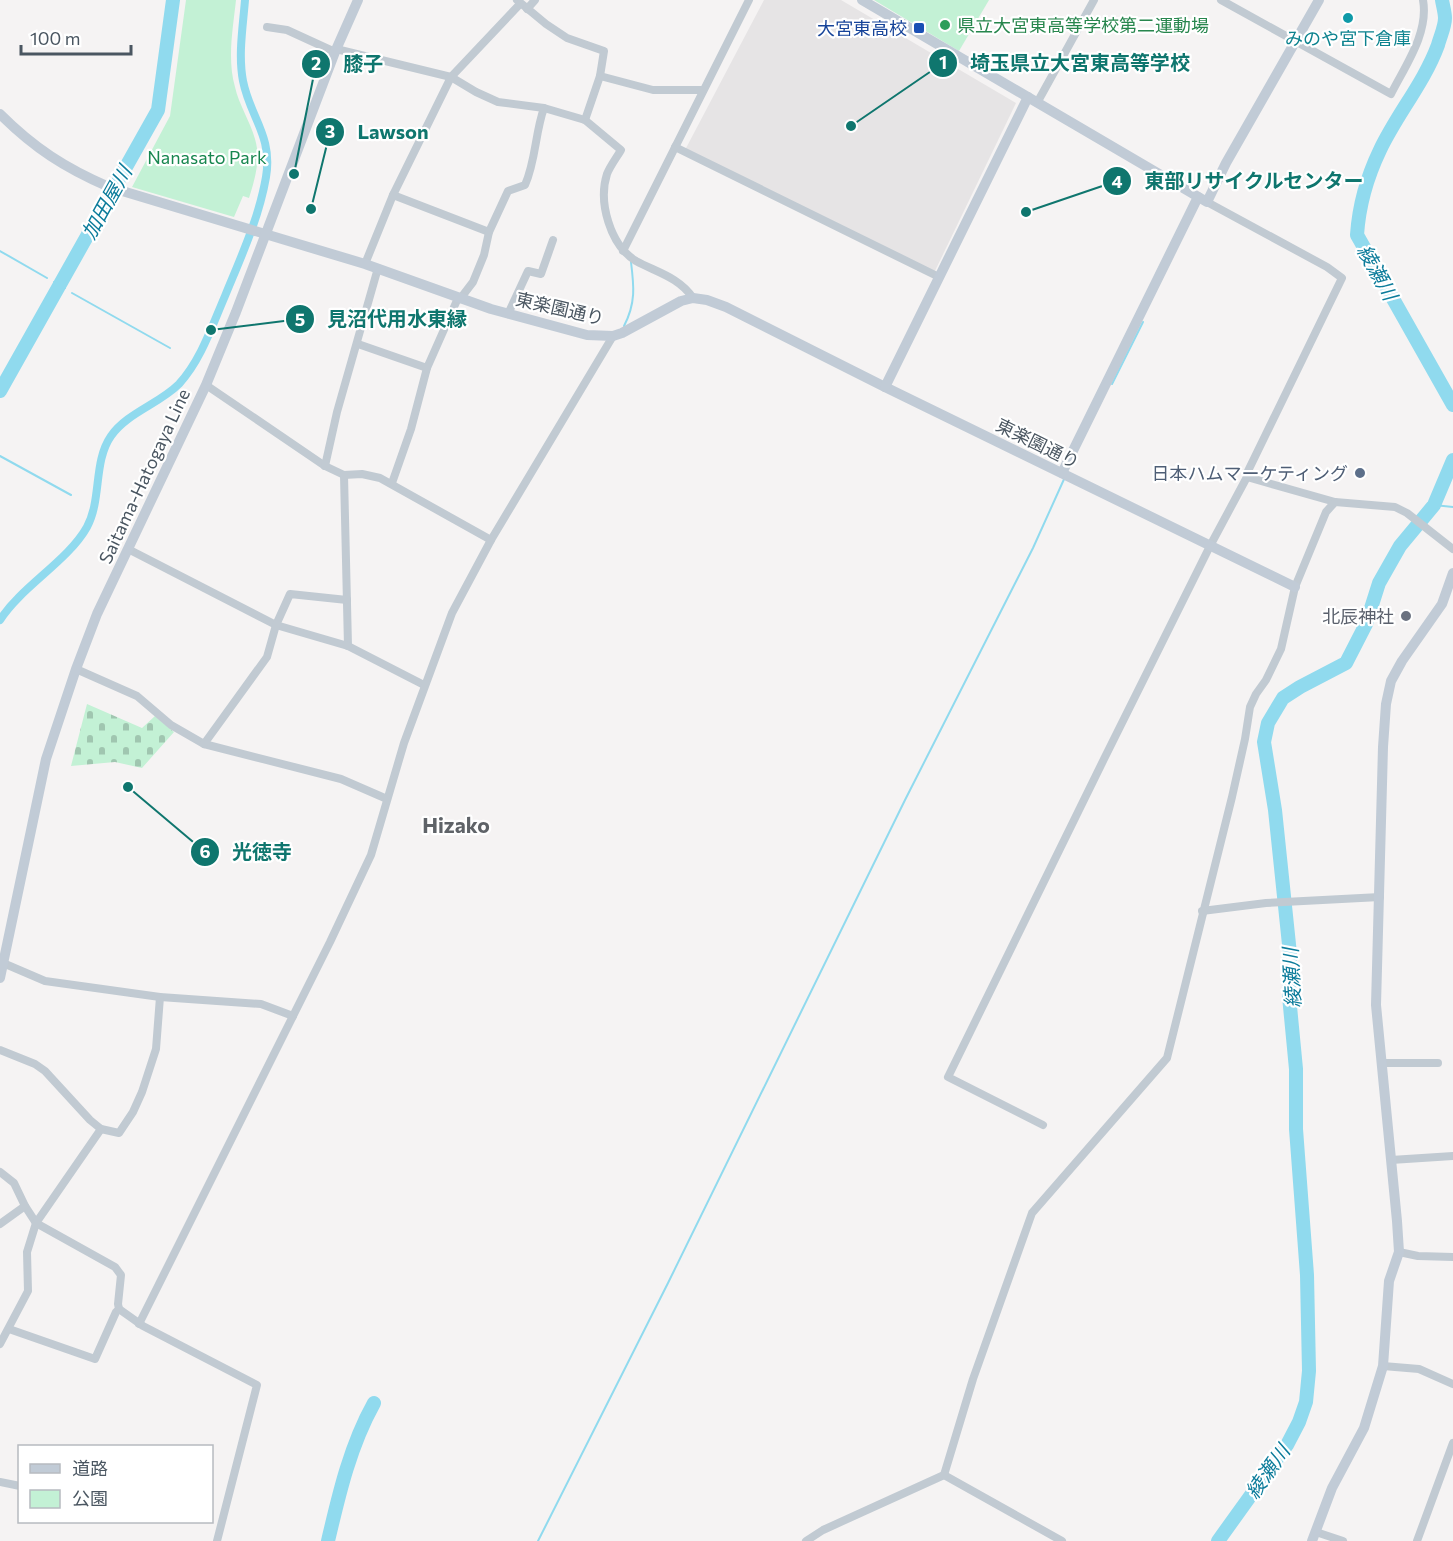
<svg xmlns="http://www.w3.org/2000/svg" width="1453" height="1541" viewBox="0 0 1453 1541" font-family="Commissioner,'Noto Sans JP',sans-serif">
<style>
.education{fill:#e6e4e5}
.cemetery{fill:url(#cemetery-stones)}
.park{fill:#c3f1d5}
.lines{fill:none;stroke-linecap:round;stroke-linejoin:round}
.stream{stroke:#90daee;stroke-width:2}
.canal{stroke:#90daee;stroke-width:8}
.river{stroke:#90daee;stroke-width:14}
.street{stroke:#c1cad2;stroke-width:8}
.secondary{stroke:#c1cbd6;stroke-width:10}
.culture-dot{fill:#0f9aa8;stroke:#fff;stroke-width:2}
.leisure-dot{fill:#2e9e5b;stroke:#fff;stroke-width:2}
.transit-dot{fill:#1a4fb4;stroke:#fff;stroke-width:2}
.service-dot{fill:#5c6f8a;stroke:#fff;stroke-width:2}
.worship-dot{fill:#6b7280;stroke:#fff;stroke-width:2}
.labels{text-anchor:middle;dominant-baseline:central;stroke-width:4.5;stroke-linejoin:round;paint-order:stroke}
.leisure-label{font-size:18px;fill:#27864d;stroke:#fff;text-anchor:start}
.transit-label{font-size:18px;fill:#164399;stroke:#fff;text-anchor:end}
.culture-label{font-size:18px;fill:#0d838f;stroke:#fff}
.park-label{font-size:18px;fill:#17864f;stroke:#fff}
.street-label{font-size:18px;fill:#4a5661;stroke:#fff}
.service-label{font-size:18px;fill:#4e5e75;stroke:#fff;text-anchor:end}
.worship-label{font-size:18px;fill:#5b616d;stroke:#fff;text-anchor:end}
.water-label{font-size:20px;font-style:italic;fill:#0c7c9b;stroke:#fff}
.quarter-label{font-size:21px;font-weight:bold;fill:#5f6368;stroke:#fff}
.leader{fill:none;stroke:#0f766e;stroke-width:2}
.callout-dot{fill:#0f766e;stroke:#fff;stroke-width:2}
.mark-label{font-size:18px;text-anchor:middle;font-weight:bold;fill:#fff}
.callout-label{font-size:20px;text-anchor:middle;font-weight:bold;fill:#0f766e;stroke:#fff;stroke-width:4.5;stroke-linejoin:round;paint-order:stroke}
</style>
<defs>
<pattern id="cemetery-stones" width="16" height="16" patternUnits="userSpaceOnUse" patternTransform="scale(1.5)"><rect width="16" height="16" fill="#c3f1d5"/><path d="M2 7V4a2 2 0 0 1 4 0v3zM10 15v-3a2 2 0 0 1 4 0v3z" fill="#a0c6b0"/></pattern>
</defs>
<rect width="100%" height="100%" fill="#f5f3f3"/>
<!-- education -->
<path class="education" d="M764,0H841L1016,103L934,273L685,150Z"/>
<!-- cemetery -->
<path class="cemetery" d="M87,704L142,728L155,716L174,732L142,768L115,762L71,766Z"/>
<!-- park -->
<g class="park">
<path d="M186,0H236C233,28 227,60 235,87C239,105 250,121 255,139C261,159 255,179 249,198L243,196L234,217L132,187L170,116Z"/>
<path d="M874,0H989L959,51Z"/>
</g>
<g class="lines">
<!-- stream -->
<g class="stream">
<path d="M0,251L47,278"/>
<path d="M54,282L65,288"/>
<path d="M72,293L170,348"/>
<path d="M624,326C636,303 634,286 631,262"/>
<path d="M1112,384L1143,322"/>
<path d="M0,456L71,495"/>
<path d="M1434,505L1453,507"/>
<path d="M538,1541L668,1283L905,800L1033,548L1065,477"/>
</g>
<!-- canal -->
<path class="canal" d="M0,620C22,586 68,561 87,527C102,499 93,462 111,436C127,413 159,404 179,384C201,360 212,326 225,296C241,257 259,218 266,177C273,136 250,117 243,81C238,55 243,26 245,0"/>
<!-- river -->
<g class="river">
<path d="M1442,0C1443,6 1445,13 1445,18C1445,27 1440,37 1438,45C1424,83 1397,114 1380,150C1367,177 1359,205 1357,235L1453,405"/>
<path d="M0,391L158,110L173,0"/>
<path d="M328,1541C339,1494 350,1446 374,1403"/>
<path d="M1218,1541L1287,1445L1299,1422L1306,1402L1309,1371L1307,1275L1296,1129V1069L1289,996L1290,954L1275,810L1264,742L1268,723L1283,698L1300,687L1346,663L1366,624L1379,583L1400,546L1434,505L1453,460"/>
</g>
<!-- street -->
<g class="street">
<path d="M517,0L546,24L567,38L604,51L600,76L585,120"/>
<path d="M1221,0L1391,94C1405,66 1429,33 1423,0"/>
<path d="M527,9L535,0"/>
<path d="M267,27L287,30L335,52"/>
<path d="M336,49L451,77L476,92L498,102L544,108L585,120L621,150C617,157 610,166 607,174C598,202 610,245 636,261C656,272 679,277 693,298"/>
<path d="M600,76L653,90H703"/>
<path d="M1037,103L1094,0"/>
<path d="M675,147L939,277"/>
<path d="M393,195L489,232"/>
<path d="M623,251L749,0"/>
<path d="M365,264L393,195L451,77L520,4"/>
<path d="M460,299L473,282L484,255L489,232L508,191L525,185C536,160 535,133 544,108"/>
<path d="M508,314L528,271L541,274L553,240"/>
<path d="M358,344L427,368"/>
<path d="M206,385L325,466L344,475L362,474L380,478L491,540"/>
<path d="M325,466L337,412L378,268"/>
<path d="M344,475L348,646"/>
<path d="M1247,477L1335,502"/>
<path d="M392,483L411,429L427,368L458,298"/>
<path d="M128,549L276,625L348,646L424,685"/>
<path d="M76,669L137,696L171,725L204,744L341,779L387,799"/>
<path d="M204,744L267,657L276,625L290,594L347,600"/>
<path d="M1202,911L1266,903L1380,897"/>
<path d="M3,963L45,981L160,997L261,1004L293,1016"/>
<path d="M0,1050L35,1064L45,1071L90,1120L101,1129L119,1133L133,1112L142,1092L156,1049L160,997"/>
<path d="M1382,1063H1438"/>
<path d="M1043,1125L948,1077L1104,759L1210,546L1247,477L1248,471L1342,278L1327,267L1207,202"/>
<path d="M1391,1160L1453,1156"/>
<path d="M0,1172L14,1183L25,1206L36,1223L115,1267L121,1275L118,1304L119,1309L116,1312L95,1359L9,1329"/>
<path d="M0,1224L25,1206"/>
<path d="M1399,1252L1418,1256L1453,1257"/>
<path d="M119,1309L143,1326L257,1385L217,1541"/>
<path d="M139,1324L330,942L371,855L404,743L452,613L491,540L613,336"/>
<path d="M0,1344L28,1291L27,1252L36,1223L101,1129"/>
<path d="M1383,1366L1419,1369L1453,1384"/>
<path d="M944,1475L1062,1541"/>
<path d="M0,1482L20,1486"/>
<path d="M1316,1532L1343,1541"/>
<path d="M806,1541L823,1530L944,1475L973,1379L1032,1213L1167,1058L1232,797L1245,739L1250,707L1256,694L1266,680L1281,649L1295,587L1326,512L1335,502L1395,507L1407,513L1453,549"/>
<path d="M1417,1541L1453,1443"/>
</g>
<!-- secondary -->
<g class="secondary">
<path d="M862,0L1207,202L1226,163L1319,0"/>
<path d="M0,114C34,148 65,168 109,187L365,264L491,309L587,335L613,336L622,333L681,301L693,298L707,300L726,307L885,387L1295,587"/>
<path d="M885,387L1028,97"/>
<path d="M1062,473L1198,197"/>
<path d="M0,978L46,759L76,669L97,614L206,385L236,312L335,52L358,0"/>
<path d="M1312,1541L1332,1488L1364,1428L1383,1366L1389,1281L1399,1252L1397,1221L1376,1005L1383,747L1386,704L1391,681L1402,661L1442,604L1453,573"/>
</g>
</g>
<!-- markers -->
<circle class="culture-dot" cx="1348" cy="18" r="6"/>
<circle class="leisure-dot" cx="945" cy="25" r="6"/>
<rect class="transit-dot" x="913" y="22" width="12" height="12" rx="3"/>
<circle class="service-dot" cx="1360" cy="473" r="6"/>
<circle class="worship-dot" cx="1406" cy="616" r="6"/>
<g class="labels">
<!-- leisure labels -->
<g class="leisure-label">
<text x="957" y="25">県立大宮東高等学校第二運動場</text>
</g>
<!-- transit labels -->
<g class="transit-label">
<text x="907" y="28">大宮東高校</text>
</g>
<!-- culture labels -->
<g class="culture-label">
<text x="1348" y="38">みのや宮下倉庫</text>
</g>
<!-- park labels -->
<g class="park-label">
<text x="207" y="157">Nanasato Park</text>
</g>
<!-- street labels -->
<g class="street-label">
<text transform="translate(560 308) rotate(13)">東楽園通り</text>
<text transform="translate(1038 443) rotate(26)">東楽園通り</text>
<text transform="translate(144 476) rotate(-65)">Saitama-Hatogaya Line</text>
</g>
<!-- service labels -->
<g class="service-label">
<text x="1348" y="473">日本ハムマーケティング</text>
</g>
<!-- worship labels -->
<g class="worship-label">
<text x="1394" y="616">北辰神社</text>
</g>
<!-- water labels -->
<g class="water-label">
<text transform="translate(106 202) rotate(-61)">加田屋川</text>
<text transform="translate(1378 272) rotate(61)">綾瀬川</text>
<text transform="translate(1291 978) rotate(-93)">綾瀬川</text>
<text transform="translate(1267 1471) rotate(-55)">綾瀬川</text>
</g>
<!-- quarter labels -->
<g class="quarter-label">
<text x="456" y="824">Hizako</text>
</g>
</g>
<!-- callouts -->
<path class="leader" d="M851 126L943 63M294 174L316 64M311 209L330 132M1026 212L1117 181M211 330L300 319M128 787L205 852"/>
<g class="callout-dot">
<circle cx="851" cy="126" r="6"/>
<circle cx="294" cy="174" r="6"/>
<circle cx="311" cy="209" r="6"/>
<circle cx="1026" cy="212" r="6"/>
<circle cx="211" cy="330" r="6"/>
<circle cx="128" cy="787" r="6"/>
<circle cx="943" cy="63" r="15"/>
<circle cx="316" cy="64" r="15"/>
<circle cx="330" cy="132" r="15"/>
<circle cx="1117" cy="181" r="15"/>
<circle cx="300" cy="319" r="15"/>
<circle cx="205" cy="852" r="15"/>
</g>
<g class="mark-label">
<text x="943" y="69">1</text>
<text x="316" y="70">2</text>
<text x="330" y="138">3</text>
<text x="1117" y="188">4</text>
<text x="300" y="326">5</text>
<text x="205" y="858">6</text>
</g>
<g class="callout-label">
<text x="1080" y="70">埼玉県立大宮東高等学校</text>
<text x="363" y="71">膝子</text>
<text x="393" y="139">Lawson</text>
<text x="1254" y="188">東部リサイクルセンター</text>
<text x="397" y="326">見沼代用水東縁</text>
<text x="262" y="859">光徳寺</text>
</g>
<!-- legend -->
<rect x="18" y="1445" width="195" height="78" fill="#ffffff" stroke="#b7bbc0" stroke-width="1.5"/>
<rect x="30" y="1464" width="30" height="9" fill="#c1cbd6" stroke="#b7bbc0" stroke-width="1.5"/>
<text x="72" y="1475" font-size="18" fill="#4a5661">道路</text>
<rect x="30" y="1490" width="30" height="18" fill="#c3f1d5" stroke="#b7bbc0" stroke-width="1.5"/>
<text x="72" y="1505" font-size="18" fill="#4a5661">公園</text>
<!-- scale -->
<path d="M21 45v9h110v-9" fill="none" stroke="#4a5661" stroke-width="3"/>
<text x="30" y="45" font-size="18" fill="#4a5661" stroke="#ffffff" stroke-width="4.5" paint-order="stroke">100 m</text>
</svg>
